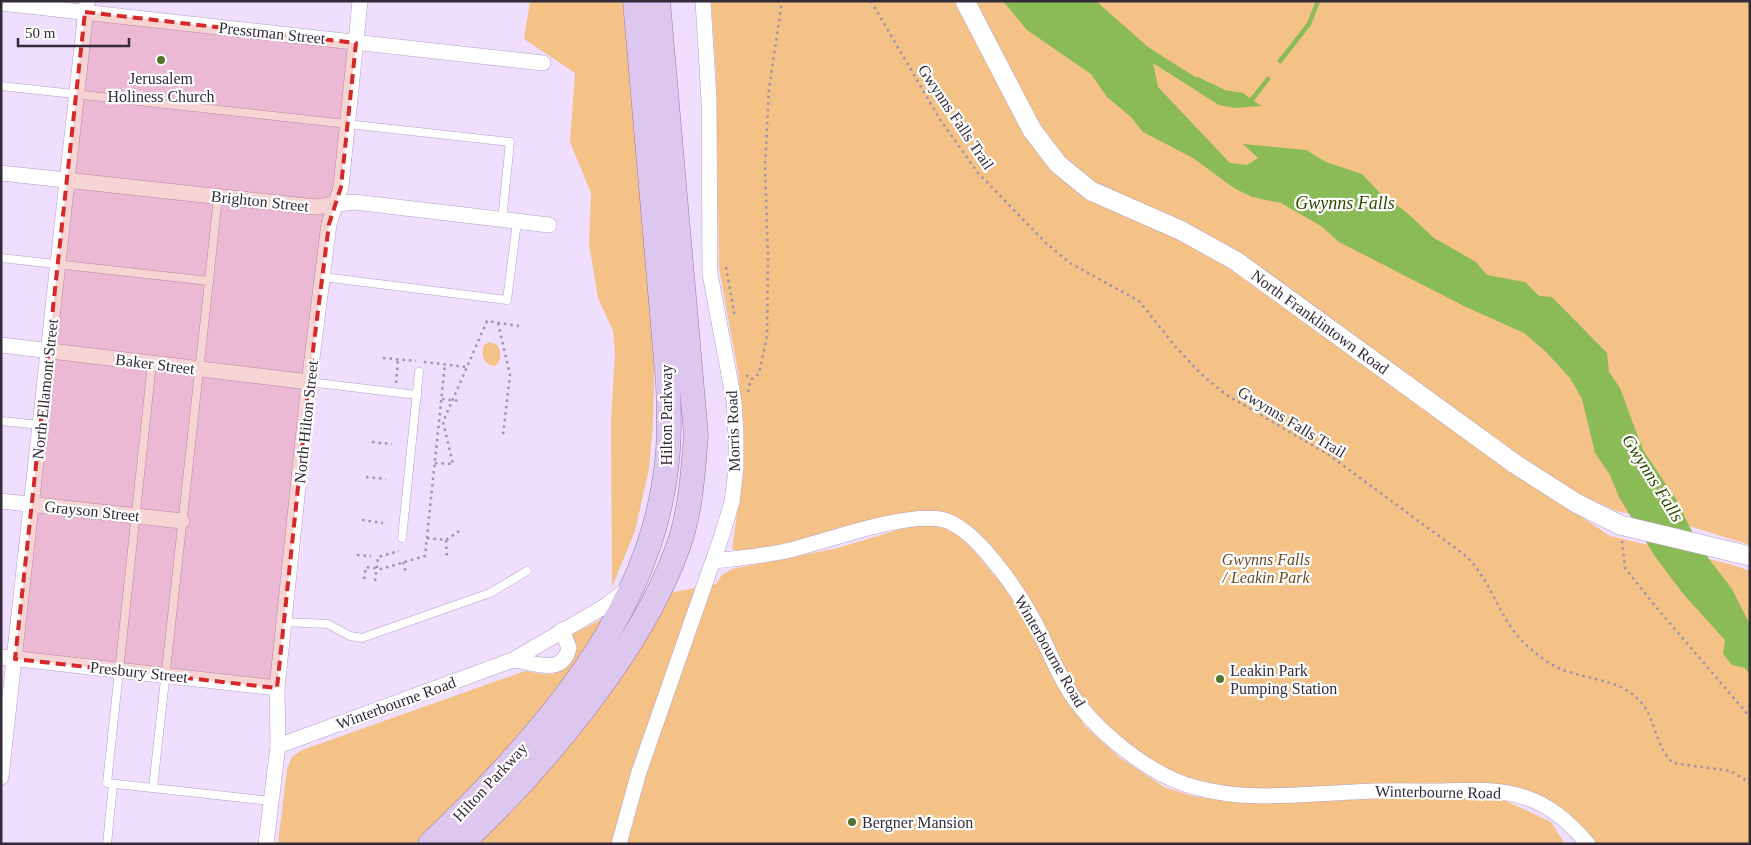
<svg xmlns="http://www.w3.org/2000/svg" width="1751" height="845" viewBox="0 0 1751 845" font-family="Georgia,serif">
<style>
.green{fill:#f4c287}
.water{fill:#8bbb57}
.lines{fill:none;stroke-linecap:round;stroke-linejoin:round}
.stream{stroke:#8bbb57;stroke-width:4.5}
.service-casing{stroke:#b49fc4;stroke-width:9}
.minor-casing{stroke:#b49fc4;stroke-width:16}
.tertiary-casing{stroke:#b49fc4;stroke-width:20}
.primary-casing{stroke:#9478a8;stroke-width:25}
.path{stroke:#a193ac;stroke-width:2.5;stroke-dasharray:2.5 4;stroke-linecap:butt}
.service{stroke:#fff;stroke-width:8}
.minor{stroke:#fff;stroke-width:15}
.tertiary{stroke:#fff;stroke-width:19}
.primary{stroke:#dec7ef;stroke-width:24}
.marked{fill:#d62828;fill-opacity:0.2;stroke:#d62828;stroke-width:4;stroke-dasharray:10 6;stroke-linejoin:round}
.poi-dot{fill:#51732b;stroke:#fff;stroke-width:2}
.labels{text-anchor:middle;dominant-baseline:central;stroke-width:4.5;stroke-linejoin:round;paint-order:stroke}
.street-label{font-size:16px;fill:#342b3a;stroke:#fff}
.poi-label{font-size:16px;fill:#342b3a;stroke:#fff;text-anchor:start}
.park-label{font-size:16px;font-style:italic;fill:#694a24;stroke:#fff}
.water-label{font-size:18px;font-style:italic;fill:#2d4a00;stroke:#fff}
</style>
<rect width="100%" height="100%" fill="#f0defe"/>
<!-- green -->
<g class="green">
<path d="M530,1H626L655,329L653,423L649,469L635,531L612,587L611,422L615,353L613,331L598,298L589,244L591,193L570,142L575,73L524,39Z"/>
<path d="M711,1H956L1063,177L1229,264L1514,472L1610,536L1730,564L1750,571V844H1593L1516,793L1255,794L1205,788L1148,760L1095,717L1070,685L1029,602L952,516L773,549L742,552L732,549L743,472L744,428L738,372L719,268L716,73Z"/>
<path d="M970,1H1750V545L1689,526L1616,511L1549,480L1231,253L1103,193L1069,167L1036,127Z"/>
<path d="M489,342L496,344C502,350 502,361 495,366C484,365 480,355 484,345Z"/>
<path d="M937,524L956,532L965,540L1019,605L1084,725L1119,757L1164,787L1192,796L1240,803H1290L1400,797H1472L1504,800L1551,822L1565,844H477L669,593L716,584L722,575L732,569L838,548L910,526Z"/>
<path d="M604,618L546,707L437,826L418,844H278L287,769L292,757L302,750L525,671C551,675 556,679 574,658L573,634Z"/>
</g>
<!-- water -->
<path class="water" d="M1003,1H1096L1148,47L1192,75L1212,88L1243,93L1261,106L1234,108L1219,105L1153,63L1158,87L1230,163L1247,165L1258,158L1243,144L1306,150L1326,162L1362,174L1380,193L1405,211L1434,238L1476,262L1487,275L1525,282L1539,296L1552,297L1607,353L1609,372L1620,388L1643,450L1678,502L1689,526L1709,559L1732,589L1750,625V675L1745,668L1732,665L1723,654L1725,640L1684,595L1654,555L1619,497L1610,475L1595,453L1582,399L1570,378L1546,352L1524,333L1466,307L1339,242L1321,226L1281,203L1252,197L1234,188L1193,158L1143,132L1131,117L1107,97L1091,74L1027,30Z"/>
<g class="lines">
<!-- stream -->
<g class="stream">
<path d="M1280,61L1309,24L1318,1"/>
<path d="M1197,79L1224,92"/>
<path d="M1249,103L1268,79"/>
</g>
<defs>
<g id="service">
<path d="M1,86L510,142L502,220"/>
<path d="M1,258L209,281L218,197"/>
<path d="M323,277L507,300L517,222"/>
<path d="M152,363L107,783L271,801"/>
<path d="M309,382L417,395"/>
<path d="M1,421L41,425"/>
<path d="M402,538L419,372"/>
<path d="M284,622L328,624L350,636L362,638L490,593L527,571"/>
<path d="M153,788L209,281"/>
<path d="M107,844L113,784"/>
</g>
<g id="minor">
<path d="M1,3L543,63"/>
<path d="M1,173L315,207L354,202L549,225"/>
<path d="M1,345L309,382"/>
<path d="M1,501L182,521"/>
<path d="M714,561C739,558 765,556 790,550C830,540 902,513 940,519C974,524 1020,594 1035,623C1049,650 1060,681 1079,705C1105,738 1153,776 1194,787C1247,802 1299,794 1353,792C1382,790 1411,791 1440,791C1469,790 1499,788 1527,798C1551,806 1572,825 1588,844"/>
<path d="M1,657L277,688"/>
<path d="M513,660C534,662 562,677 569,648L562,630"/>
<path d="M278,746L513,660L607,605L626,590"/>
<path d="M1,777L87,1"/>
<path d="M266,844L278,746L277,688L309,382L329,224L341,187L360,1"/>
<path d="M619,844L639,772L722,535L732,502L736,469V436L734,401L710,274L709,100L703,1"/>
</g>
<path id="tertiary" d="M965,1L1032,130L1058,164L1091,191L1180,230L1236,261L1515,464L1576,503L1620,525L1750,556"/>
<g id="primary">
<path d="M430,844C535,744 648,620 666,470C670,441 669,412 668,383L635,1"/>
<path d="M461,844C541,769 641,651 678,547C691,511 693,472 696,435L658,1"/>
</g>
</defs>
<!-- service casing -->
<use href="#service" class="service-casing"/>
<!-- minor casing -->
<use href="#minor" class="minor-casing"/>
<!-- tertiary casing -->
<use href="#tertiary" class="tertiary-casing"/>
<!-- primary casing -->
<use href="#primary" class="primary-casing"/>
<!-- path -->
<g class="path">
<path d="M871,1L939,118L978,173L1046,243L1070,263L1139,301L1175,346L1200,373L1225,394L1329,455L1466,556C1494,583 1500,625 1531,649C1541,658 1553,667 1566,671C1591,680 1620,680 1639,700C1656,717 1655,747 1673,763L1731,771L1750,783"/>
<path d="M726,267L735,318"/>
<path d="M498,323L510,375L503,435"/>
<path d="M383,358L416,361"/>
<path d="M424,362L466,367"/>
<path d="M746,375L751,379L755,378L759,373L767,336L768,256L765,166L769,89L782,1"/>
<path d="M396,383L398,359"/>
<path d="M748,392L751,379"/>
<path d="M442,399L459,401"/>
<path d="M372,442L392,444"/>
<path d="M435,463L453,464L443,422L487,321L519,326"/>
<path d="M366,477L386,479"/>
<path d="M362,520L383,523"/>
<path d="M427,538L446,540L462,529"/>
<path d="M446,540L447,558"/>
<path d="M1622,541L1625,568L1656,607L1750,717"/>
<path d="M357,555L371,556"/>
<path d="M403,562L406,573"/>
<path d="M364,579L366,567L381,569L425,556L445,364"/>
<path d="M375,581L378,557L399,551"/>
</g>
<!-- service -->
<use href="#service" class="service"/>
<!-- minor -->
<use href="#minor" class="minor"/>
<!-- tertiary -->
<use href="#tertiary" class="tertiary"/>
<!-- primary -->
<use href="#primary" class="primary"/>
</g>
<!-- marked area -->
<path class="marked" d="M85,12L356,43L341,187L329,224L309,382L277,688L15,659Z"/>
<!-- markers -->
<g class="poi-dot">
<circle cx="161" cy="60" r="5"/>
<circle cx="1220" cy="679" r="5"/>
<circle cx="852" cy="822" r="5"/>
</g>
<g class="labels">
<!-- street labels -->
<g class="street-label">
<text transform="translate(272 33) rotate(6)">Presstman Street</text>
<text transform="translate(956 117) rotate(56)">Gwynns Falls Trail</text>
<text transform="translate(260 201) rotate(6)">Brighton Street</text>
<text transform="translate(1320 322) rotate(36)">North Franklintown Road</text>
<text transform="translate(155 364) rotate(7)">Baker Street</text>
<text transform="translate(45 389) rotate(-84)">North Ellamont Street</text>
<text transform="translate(666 415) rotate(-90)">Hilton Parkway</text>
<text transform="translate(306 422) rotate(-84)">North Hilton Street</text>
<text transform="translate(1292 422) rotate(31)">Gwynns Falls Trail</text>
<text transform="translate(733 431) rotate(-92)">Morris Road</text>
<text transform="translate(92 511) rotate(6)">Grayson Street</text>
<text transform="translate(1050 651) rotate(60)">Winterbourne Road</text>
<text transform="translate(139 672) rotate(6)">Presbury Street</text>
<text transform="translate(396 703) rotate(-20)">Winterbourne Road</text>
<text transform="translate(490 782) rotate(-47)">Hilton Parkway</text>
<text transform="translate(1438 792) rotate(1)">Winterbourne Road</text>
</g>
<!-- poi labels -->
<g class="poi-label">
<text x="161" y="78" text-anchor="middle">Jerusalem<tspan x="161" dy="18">Holiness Church</tspan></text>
<text x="1230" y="670">Leakin Park<tspan x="1230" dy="18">Pumping Station</tspan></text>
<text x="862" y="822">Bergner Mansion</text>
</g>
<!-- park labels -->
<g class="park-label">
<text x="1266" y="559">Gwynns Falls<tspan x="1266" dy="18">/ Leakin Park</tspan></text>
</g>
<!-- water labels -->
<g class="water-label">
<text x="1345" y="203">Gwynns Falls</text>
<text transform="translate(1653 478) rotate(58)">Gwynns Falls</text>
</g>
</g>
<!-- border -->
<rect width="1751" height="845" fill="none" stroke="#342b3a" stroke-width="5"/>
<!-- scale -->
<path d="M18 38v8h111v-8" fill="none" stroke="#342b3a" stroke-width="2.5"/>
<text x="25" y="38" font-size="15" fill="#342b3a" stroke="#ffffff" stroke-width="4" paint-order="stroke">50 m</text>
</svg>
